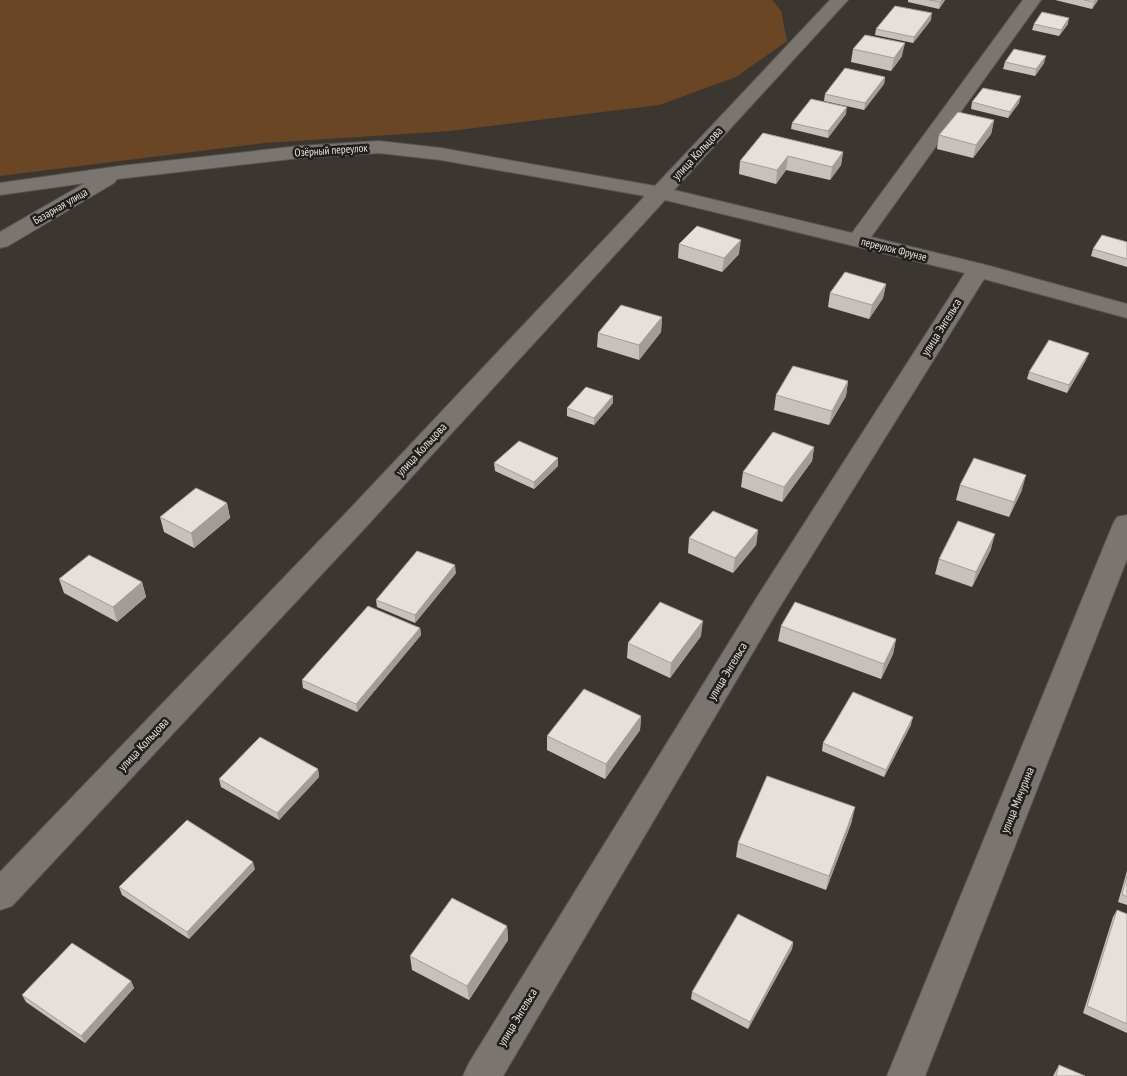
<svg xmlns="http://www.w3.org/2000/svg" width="1127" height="1076" viewBox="0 0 1127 1076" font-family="'PT Sans Narrow',sans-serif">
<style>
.green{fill:#6b4625}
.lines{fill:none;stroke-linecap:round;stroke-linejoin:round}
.street-casing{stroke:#5a5550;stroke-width:2}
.street{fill:#7b756f;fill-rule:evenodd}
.wall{fill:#c7c0bb}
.shaded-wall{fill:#a29c98}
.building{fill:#e7dfd9;stroke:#a29c98}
.labels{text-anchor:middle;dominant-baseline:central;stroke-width:5;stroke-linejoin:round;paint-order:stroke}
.far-street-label{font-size:11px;fill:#e6e2df;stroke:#211e1c}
.street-label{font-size:12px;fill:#e6e2df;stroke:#211e1c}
</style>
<rect width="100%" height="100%" fill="#3c3631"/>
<!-- green -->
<path class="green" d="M0,0H772L781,11L787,41L736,77L659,105L450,131L265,143L0,176Z"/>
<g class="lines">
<defs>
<g id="street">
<path d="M830,0H848L674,190L852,233L1023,0H1041L871,237L986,265L1127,304V318L984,279L779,608L503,1076H463L469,1063L759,594L965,273L665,200L364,529L12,906L0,910V872L344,515L645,196L441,160L379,153L300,158L117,179L114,183L8,246L0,248V232L85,183L0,195V183L120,166L300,146L379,141L441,148L655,186Z"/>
<path d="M1127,515V559L925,1076H887L1113,524L1117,517Z"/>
</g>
</defs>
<!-- street casing -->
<use href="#street" class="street-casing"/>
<!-- street -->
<use href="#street" class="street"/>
</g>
<!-- wall -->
<g class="wall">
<path d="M908,0H945L939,9L908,2Z"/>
<path d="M1055,0H1098L1092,9Z"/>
<path d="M931,20L913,43L875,35L876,29Z"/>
<path d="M1034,24H1068L1059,36L1032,30Z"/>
<path d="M853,49L902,56L891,71L851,62Z"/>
<path d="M1005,62L1044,63L1035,76L1003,69Z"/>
<path d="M885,77L884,84L864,110L824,101L825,94Z"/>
<path d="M972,102L1019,103L1008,118L971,109Z"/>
<path d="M846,114L828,138L791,129L792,123Z"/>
<path d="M994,120L991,134L973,158L937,149L939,135Z"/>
<path d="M763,133L843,152L841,165L830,180L786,170L776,184L739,174L740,161Z"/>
<path d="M1127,242V267L1091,256L1093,249Z"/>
<path d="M679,244L739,254L722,272L678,258Z"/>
<path d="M886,284L883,298L869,319L828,307L830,293Z"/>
<path d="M662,317L661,332L639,360L597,347L598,333Z"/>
<path d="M1086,360L1067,393L1027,379L1029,372Z"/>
<path d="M848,381L846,396L829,425L774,410L776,395Z"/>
<path d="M613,403L594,425L567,416V408Z"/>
<path d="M814,447L812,461L782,502L741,487L743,472Z"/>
<path d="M558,458V466L534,489L495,471L494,463Z"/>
<path d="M960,485L1022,490L1009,517L956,500Z"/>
<path d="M227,503L230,518L194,548L164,532L160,517Z"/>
<path d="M758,530L756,545L733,573L688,553L689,538Z"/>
<path d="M991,549L972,587L935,574L939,559Z"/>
<path d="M456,573L415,623L377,607L376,600Z"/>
<path d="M59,579L142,582L146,597L117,622L64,593Z"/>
<path d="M781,626L896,639L893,654L881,679L778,641Z"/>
<path d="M420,628L421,635L357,712L303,688L302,680Z"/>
<path d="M701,636L670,678L627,658L628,643Z"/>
<path d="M641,716L640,730L605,779L547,750V736Z"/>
<path d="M911,725L884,777L822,751L823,743Z"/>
<path d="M318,769L319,777L279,820L221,787L219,779Z"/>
<path d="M852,821L826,890L736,857L738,843Z"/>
<path d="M255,869L189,939L122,895L119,887Z"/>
<path d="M1127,871V905L1118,902Z"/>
<path d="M1117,910L1127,914V1033L1083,1013L1113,917Z"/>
<path d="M507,926L508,940L469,1000L412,970L410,956Z"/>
<path d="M793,942L792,949L748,1029L691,999L692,992Z"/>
<path d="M131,981L134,988L85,1043L26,1002L22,995Z"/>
<path d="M1059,1065L1085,1076H1053Z"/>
</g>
<!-- shaded-wall -->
<g class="shaded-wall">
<path d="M942,0H945L939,9L940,2Z"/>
<path d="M1095,0H1098L1092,9L1094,2Z"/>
<path d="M932,13L931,20L913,43L914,37Z"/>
<path d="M1069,18L1068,24L1059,36L1061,30Z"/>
<path d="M905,43L902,56L891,71L894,58Z"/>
<path d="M1046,56L1044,63L1035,76L1036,69Z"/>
<path d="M885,77L884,84L864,110L865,103Z"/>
<path d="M1021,96L1019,103L1008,118L1010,112Z"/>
<path d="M847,107L846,114L828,138V131Z"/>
<path d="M994,120L991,134L973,158L976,145Z"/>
<path d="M843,152L841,165L830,180L832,167Z"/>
<path d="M788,156L786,170L776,184L777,170Z"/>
<path d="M741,240L739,254L722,272L724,258Z"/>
<path d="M886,284L883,298L869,319L872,305Z"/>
<path d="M662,317L661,332L639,360V345Z"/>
<path d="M1089,353L1086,360L1067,393L1069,385Z"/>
<path d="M848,381L846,396L829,425L832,411Z"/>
<path d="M613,396V403L594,425V418Z"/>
<path d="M814,447L812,461L782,502L784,487Z"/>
<path d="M558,458V466L534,489V482Z"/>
<path d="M1026,475L1022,490L1009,517L1014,502Z"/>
<path d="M227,503L230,518L194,548L191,533Z"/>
<path d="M758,530L756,545L733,573L735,558Z"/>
<path d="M995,534L991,549L972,587L976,572Z"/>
<path d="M455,565L456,573L415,623V615Z"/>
<path d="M142,582L146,597L117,622L113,607Z"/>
<path d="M703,621L701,636L670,678L671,663Z"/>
<path d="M420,628L421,635L357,712L356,704Z"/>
<path d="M896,639L893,654L881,679L884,664Z"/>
<path d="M641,716L640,730L605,779L606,764Z"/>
<path d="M913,717L911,725L884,777L886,770Z"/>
<path d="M318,769L319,777L279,820L277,813Z"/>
<path d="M855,807L852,821L826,890L829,876Z"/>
<path d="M253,862L255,869L189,939L187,932Z"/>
<path d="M507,926L508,940L469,1000L467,986Z"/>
<path d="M793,942L792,949L748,1029L750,1022Z"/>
<path d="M131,981L134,988L85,1043L81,1036Z"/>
</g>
<!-- building -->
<g class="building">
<path d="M929,0H942L940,2Z"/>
<path d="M1084,0H1095L1094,2Z"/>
<path d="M895,6L932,13L914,37L876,29Z"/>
<path d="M1042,12L1069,18L1061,30L1034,24Z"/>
<path d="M865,35L905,43L894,58L853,49Z"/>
<path d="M1014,49L1046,56L1036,69L1005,62Z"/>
<path d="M845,68L885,77L865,103L825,94Z"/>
<path d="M983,88L1021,96L1010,112L972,102Z"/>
<path d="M811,99L847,107L828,131L792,123Z"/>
<path d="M958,112L994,120L976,145L939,135Z"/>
<path d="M763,133L843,152L832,167L788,156L777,170L740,161Z"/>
<path d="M697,226L741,240L724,258L679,244Z"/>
<path d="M1102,235L1127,242V259L1093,249Z"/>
<path d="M845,272L886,284L872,305L830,293Z"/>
<path d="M621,305L662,317L639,345L598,333Z"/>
<path d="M1049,340L1089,353L1069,385L1029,372Z"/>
<path d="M793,366L848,381L832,411L776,395Z"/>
<path d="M586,387L613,396L594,418L567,408Z"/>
<path d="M773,432L814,447L784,487L743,472Z"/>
<path d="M519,441L558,458L534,482L494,463Z"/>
<path d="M974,458L1026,475L1014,502L960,485Z"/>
<path d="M196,488L227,503L191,533L160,517Z"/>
<path d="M713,511L758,530L735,558L689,538Z"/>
<path d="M958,521L995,534L976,572L939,559Z"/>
<path d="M417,551L455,565L415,615L376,600Z"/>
<path d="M89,555L142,582L113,607L59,579Z"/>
<path d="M660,602L703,621L671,663L628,643Z"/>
<path d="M795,602L896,639L884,664L781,626Z"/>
<path d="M368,606L420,628L356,704L302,680Z"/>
<path d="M584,689L641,716L606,764L547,736Z"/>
<path d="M853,692L913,717L886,770L823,743Z"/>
<path d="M260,737L318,769L277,813L219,779Z"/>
<path d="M767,776L855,807L829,876L738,843Z"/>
<path d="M187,820L253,862L187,932L119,887Z"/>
<path d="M1127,876V897L1122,894Z"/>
<path d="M452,898L507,926L467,986L410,956Z"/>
<path d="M1117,910L1127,914V1024L1087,1006Z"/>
<path d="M738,914L793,942L750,1022L692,992Z"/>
<path d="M72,943L131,981L81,1036L22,995Z"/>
<path d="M1059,1065L1085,1076H1056Z"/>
</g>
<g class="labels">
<!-- far-street labels -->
<g class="far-street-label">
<text transform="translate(331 150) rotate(-4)">Озёрный переулок</text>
<text transform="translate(60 206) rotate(-30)">Базарная улица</text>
<text transform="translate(894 249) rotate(14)">переулок Фрунзе</text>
</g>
<!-- street labels -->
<g class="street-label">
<text transform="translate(697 153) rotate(-47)">улица Кольцова</text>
<text transform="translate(941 327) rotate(-58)">улица Энгельса</text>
<text transform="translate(421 449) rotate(-47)">улица Кольцова</text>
<text transform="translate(727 671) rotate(-59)">улица Энгельса</text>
<text transform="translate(143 744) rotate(-47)">улица Кольцова</text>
<text transform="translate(1017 800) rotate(-68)">улица Мичурина</text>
<text transform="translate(517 1017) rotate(-59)">улица Энгельса</text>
</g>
</g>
</svg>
